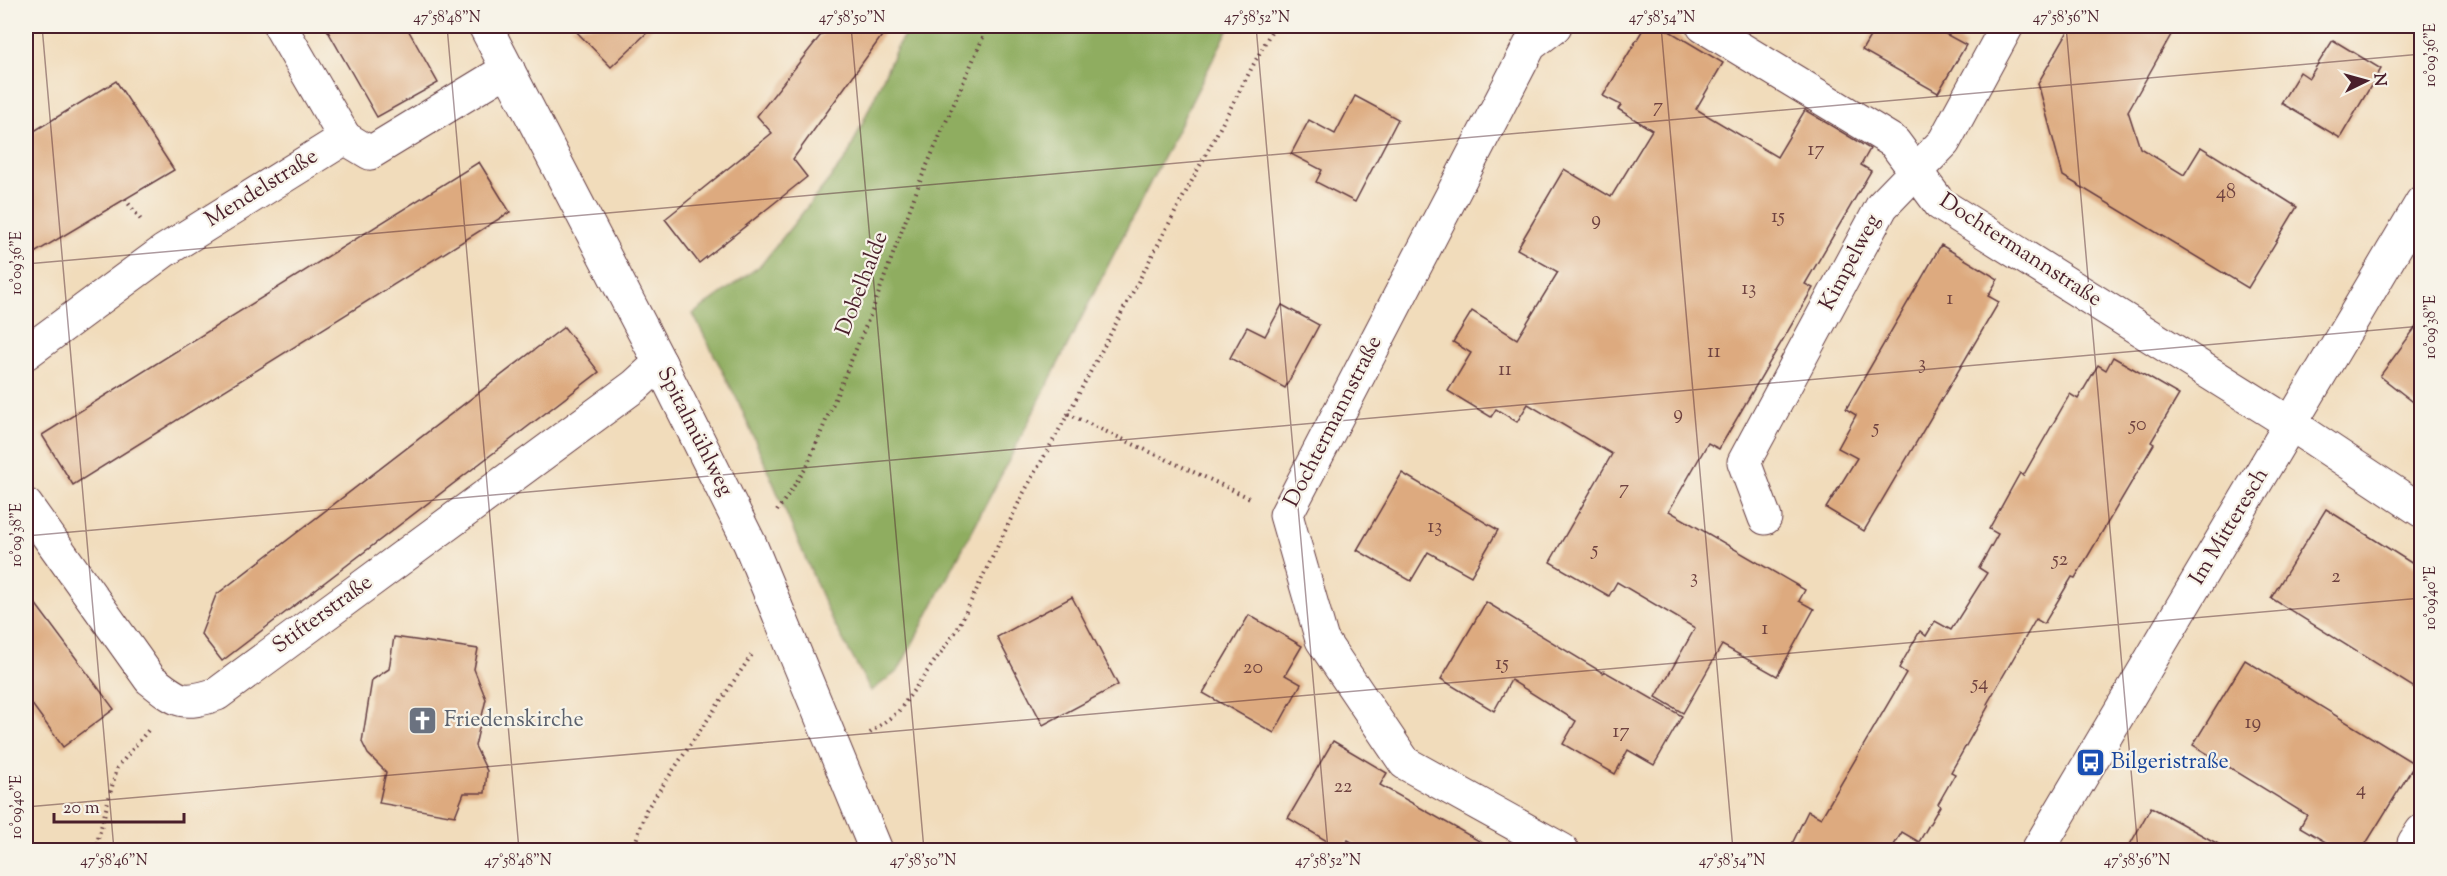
<svg xmlns="http://www.w3.org/2000/svg" width="2447" height="876" viewBox="0 0 2447 876" font-family="'Sorts Mill Goudy',serif">
<style>
.forest{fill:#8fad60;stroke:#6c6646;stroke-width:1.5}
.building{fill:#ddaa7f}
.lines{fill:none;stroke-linecap:round;stroke-linejoin:round}
.street-casing{stroke:#633b41;stroke-width:35}
.path{stroke:#633b41;stroke-width:4;stroke-dasharray:1.5 4.5;stroke-linecap:butt}
.street{stroke:#fff;stroke-width:33}
.ticks{fill:none;stroke:#4a1f2b;stroke-width:1.5;stroke-opacity:0.45}
.labels{text-anchor:middle;dominant-baseline:central;stroke-width:4.5;stroke-linejoin:round;paint-order:stroke}
.number-label{font-size:20px;fill:#6f4240}
.street-label{font-size:22px;fill:#4a1f2b;stroke:#f7f3e8}
.worship-label{font-size:22px;fill:#5b616d;stroke:#f7f3e8;text-anchor:start}
.transit-label{font-size:22px;fill:#164399;stroke:#f7f3e8;text-anchor:start}
.neatline{fill:none;stroke:#4a1f2b;stroke-width:2}
.ticks-label{font-size:15px;text-anchor:middle;fill:#4a1f2b}
</style>
<rect width="100%" height="100%" fill="#f7f3e8"/>
<filter id="ink" filterUnits="userSpaceOnUse"><feTurbulence type="fractalNoise" baseFrequency=".0167" numOctaves="2"/><feDisplacementMap in="SourceGraphic" scale="12" xChannelSelector="R" yChannelSelector="G"/><feConvolveMatrix kernelMatrix="1 2 1 2 8 2 1 2 1" color-interpolation-filters="sRGB"/></filter>
<filter id="wash" filterUnits="userSpaceOnUse"><feTurbulence type="fractalNoise" baseFrequency=".008" numOctaves="4" result="noise"/><feDisplacementMap in="SourceGraphic" scale="24" xChannelSelector="R" yChannelSelector="G"/><feGaussianBlur stdDeviation="1.35" result="paint"/><feColorMatrix in="noise" values="0 0 0 0 0 0 0 0 0 0 0 0 0 0 0 0 0 1.4 0 .05"/><feComposite in="paint" operator="in"/></filter>
<g filter="url(#wash)">
<rect width="100%" height="100%" fill="#f1dcbb"/>
<!-- forest -->
<path class="forest" d="M911,26H1230L1004,470L898,671L871,691L831,618L739,403L693,314L761,265L847,157L899,43Z"/>
<g id="blocks">
<!-- building -->
<g class="building">
<path d="M325,26H406L438,83L377,117Z"/>
<path d="M571,26H654L611,67Z"/>
<path d="M828,26H889L793,159L807,177L699,263L665,219L772,133L757,116Z"/>
<path d="M1645,26H1661L1723,63L1696,109L1777,157L1805,110L1870,149L1861,165L1871,171L1805,284L1813,288L1719,449L1708,443L1669,511L1805,590L1799,601L1814,609L1777,676L1722,645L1683,713L1656,697L1695,628L1617,582L1609,596L1550,562L1612,454L1528,404L1517,422L1496,409L1491,417L1448,391L1471,353L1453,342L1472,311L1517,339L1558,272L1517,249L1564,169L1611,197L1652,130L1618,109L1621,105L1603,96Z"/>
<path d="M1876,26H1931L1966,45L1938,93L1862,50Z"/>
<path d="M2071,26H2176L2128,111L2140,148L2184,175L2201,147L2297,207L2248,288L2063,176L2038,83Z"/>
<path d="M2333,40L2381,69L2340,138L2281,103L2300,72L2309,78Z"/>
<path d="M116,81L174,170L26,258V136Z"/>
<path d="M1355,96L1398,119L1355,202L1316,182L1322,170L1291,154L1309,120L1335,134Z"/>
<path d="M479,162L510,212L73,485L42,435Z"/>
<path d="M1941,245L1998,279L1988,296L1999,302L1864,531L1826,508L1857,458L1838,448L1856,415L1846,409Z"/>
<path d="M1282,305L1319,325L1285,388L1230,358L1247,327L1265,336Z"/>
<path d="M2421,320V408L2380,376Z"/>
<path d="M564,327L599,372L222,661L201,634L216,595Z"/>
<path d="M2113,357L2179,395L2151,442L2154,444L2075,578L2072,577L2044,624L2036,619L1987,704L1989,705L1951,772L1955,774L1938,804L1940,806L1919,842L1902,832L1891,850H1789L1808,811L1821,818L1906,673L1899,668L1920,631L1926,636L1935,621L1951,630L1987,573L1979,568L1998,534L1989,529L2020,473L2023,476L2070,394L2078,399L2098,365L2106,370Z"/>
<path d="M1402,473L1498,530L1471,576L1428,552L1411,581L1357,550Z"/>
<path d="M2326,509L2421,569V692L2271,598Z"/>
<path d="M26,591L114,709L63,747L26,696Z"/>
<path d="M1072,597L1118,685L1043,725L997,637Z"/>
<path d="M1486,602L1603,673L1604,671L1682,716L1654,765L1628,750L1615,774L1563,744L1576,721L1511,680L1494,711L1441,679Z"/>
<path d="M1249,615L1302,646L1285,675L1301,684L1274,733L1203,693Z"/>
<path d="M394,637L478,649L474,669L486,699L475,746L487,771L485,793H464L455,816L379,803L386,772L368,754L362,742L372,680L389,669Z"/>
<path d="M2245,660L2415,764L2362,850H2339L2300,827L2307,815L2193,745Z"/>
<path d="M1333,741L1387,773L1380,785L1495,850H1366L1348,840L1342,850L1288,818Z"/>
<path d="M2151,807L2229,850H2127Z"/>
</g>
</g>
</g>
<g filter="url(#ink)">
<use href="#blocks" fill-opacity="0" stroke="#633b41" stroke-width="1.5"/>
<g class="lines">
<defs>
<g id="street">
<path d="M280,26L345,138"/>
<path d="M485,26L660,363L750,544L876,850"/>
<path d="M1555,26L1530,45L1286,515L1322,640L1405,763L1562,850"/>
<path d="M1703,26L1894,142L1940,204L2291,424L2422,511"/>
<path d="M26,353L164,251L345,138L370,153L508,69"/>
<path d="M26,505L150,679C178,701 181,706 217,694L636,385L660,363"/>
<path d="M1765,518L1744,462L1882,206L1944,142L2007,26"/>
<path d="M2038,850L2422,202"/>
<path d="M2414,850V843L2422,831"/>
</g>
</defs>
<!-- street casing -->
<use href="#street" class="street-casing"/>
<!-- path -->
<g class="path">
<path d="M125,199L141,220"/>
<path d="M1068,414L1252,499"/>
<path d="M777,511L806,468L872,311L921,179L988,26"/>
<path d="M870,733L898,712L957,630L1023,494L1068,414L1274,26"/>
<path d="M95,850L117,768L150,728"/>
<path d="M404,850L405,845"/>
<path d="M633,850L646,810L753,653"/>
</g>
<!-- street -->
<use href="#street" class="street"/>
</g>
</g>
<!-- ticks -->
<path class="ticks" d="M42,26L114,850M447,26L519,850M851,26L924,850M1256,26L1328,850M1661,26L1733,850M2066,26L2138,850M26,264L2422,54M26,536L2422,326M26,807L2422,598"/>
<!-- icons -->
<defs>
<symbol id="church-square" viewBox="-11 -11 22 22"><rect x="-9" y="-9" width="18" height="18" rx="4" fill="#6b7280" stroke="#f7f3e8"/><path d="M-1.2-6h2.4v3.5h3.3v2.4h-3.3V6h-2.4V-.1h-3.3v-2.4h3.3Z" fill="#fff"/></symbol>
<symbol id="bus-square" viewBox="-11 -11 22 22"><rect x="-9" y="-9" width="18" height="18" rx="4" fill="#1a4fb4" stroke="#f7f3e8"/><path d="M-5-6H5V4H4V6H2V4H-2V6H-4V4H-5ZM-3.5-4V0h7V-4ZM-3.5 1.2v1.5H-2V1.2ZM2 1.2v1.5H3.5V1.2Z" fill="#fff"/></symbol>
</defs>
<g fill-rule="evenodd">
<use href="#church-square" x="406" y="704" width="33" height="33"/>
<use href="#bus-square" x="2074" y="746" width="33" height="33"/>
</g>
<g class="labels">
<!-- number labels -->
<g class="number-label">
<text x="1658" y="107">7</text>
<text x="1816" y="150">17</text>
<text x="2226" y="193">48</text>
<text x="1778" y="217">15</text>
<text x="1596" y="220">9</text>
<text x="1749" y="289">13</text>
<text x="1950" y="299">1</text>
<text x="1714" y="352">11</text>
<text x="1922" y="364">3</text>
<text x="1505" y="370">11</text>
<text x="1678" y="414">9</text>
<text x="2138" y="425">50</text>
<text x="1876" y="428">5</text>
<text x="1624" y="489">7</text>
<text x="1435" y="527">13</text>
<text x="1595" y="550">5</text>
<text x="2060" y="560">52</text>
<text x="2336" y="577">2</text>
<text x="1694" y="578">3</text>
<text x="1765" y="629">1</text>
<text x="1502" y="664">15</text>
<text x="1253" y="668">20</text>
<text x="1980" y="684">54</text>
<text x="2253" y="723">19</text>
<text x="1621" y="732">17</text>
<text x="1343" y="787">22</text>
<text x="2361" y="790">4</text>
</g>
<!-- street labels -->
<g class="street-label">
<text transform="translate(262 189) rotate(-32)">Mendelstraße</text>
<text transform="translate(2020 251) rotate(33)">Dochtermannstraße</text>
<text transform="translate(1851 263) rotate(-62)">Kimpelweg</text>
<text transform="translate(863 284) rotate(-69)">Dobelhalde</text>
<text transform="translate(1334 422) rotate(-63)">Dochtermannstraße</text>
<text transform="translate(694 432) rotate(63)">Spitalmühlweg</text>
<text transform="translate(2230 527) rotate(-59)">Im Mitteresch</text>
<text transform="translate(323 615) rotate(-36)">Stifterstraße</text>
</g>
<!-- worship labels -->
<g class="worship-label">
<text x="444" y="721">Friedenskirche</text>
</g>
<!-- transit labels -->
<g class="transit-label">
<text x="2111" y="763">Bilgeristraße</text>
</g>
</g>
<!-- margin -->
<rect width="2447" height="876" fill="none" stroke="#f7f3e8" stroke-width="66"/>
<!-- north arrow -->
<g transform="translate(2366 81) rotate(85)" stroke="#f7f3e8" stroke-width="4.5" paint-order="stroke">
<path d="M0-4.5L10 22L0 15L-10 22Z" fill="#4a1f2b"/>
<text y="-9" font-size="16" font-weight="bold" text-anchor="middle" fill="#4a1f2b">N</text>
</g>
<!-- scale -->
<path d="M54 813v9h130v-9" fill="none" stroke="#4a1f2b" stroke-width="3"/>
<text x="63" y="813" font-size="18" fill="#4a1f2b" stroke="#f7f3e8" stroke-width="4.5" paint-order="stroke">20 m</text>
<rect x="33" y="33" width="2381" height="810" class="neatline"/>
<g class="ticks-label">
<text x="447" y="22">47°58'48"N</text>
<text x="852" y="22">47°58'50"N</text>
<text x="1257" y="22">47°58'52"N</text>
<text x="1662" y="22">47°58'54"N</text>
<text x="2066" y="22">47°58'56"N</text>
<text transform="translate(2430 55) rotate(-90)" y="5">10°09'36"E</text>
<text transform="translate(16 263) rotate(-90)" y="5">10°09'36"E</text>
<text transform="translate(2430 327) rotate(-90)" y="5">10°09'38"E</text>
<text transform="translate(16 535) rotate(-90)" y="5">10°09'38"E</text>
<text transform="translate(2430 598) rotate(-90)" y="5">10°09'40"E</text>
<text transform="translate(16 807) rotate(-90)" y="5">10°09'40"E</text>
<text x="114" y="865">47°58'46"N</text>
<text x="518" y="865">47°58'48"N</text>
<text x="923" y="865">47°58'50"N</text>
<text x="1328" y="865">47°58'52"N</text>
<text x="1732" y="865">47°58'54"N</text>
<text x="2137" y="865">47°58'56"N</text>
</g>
</svg>
